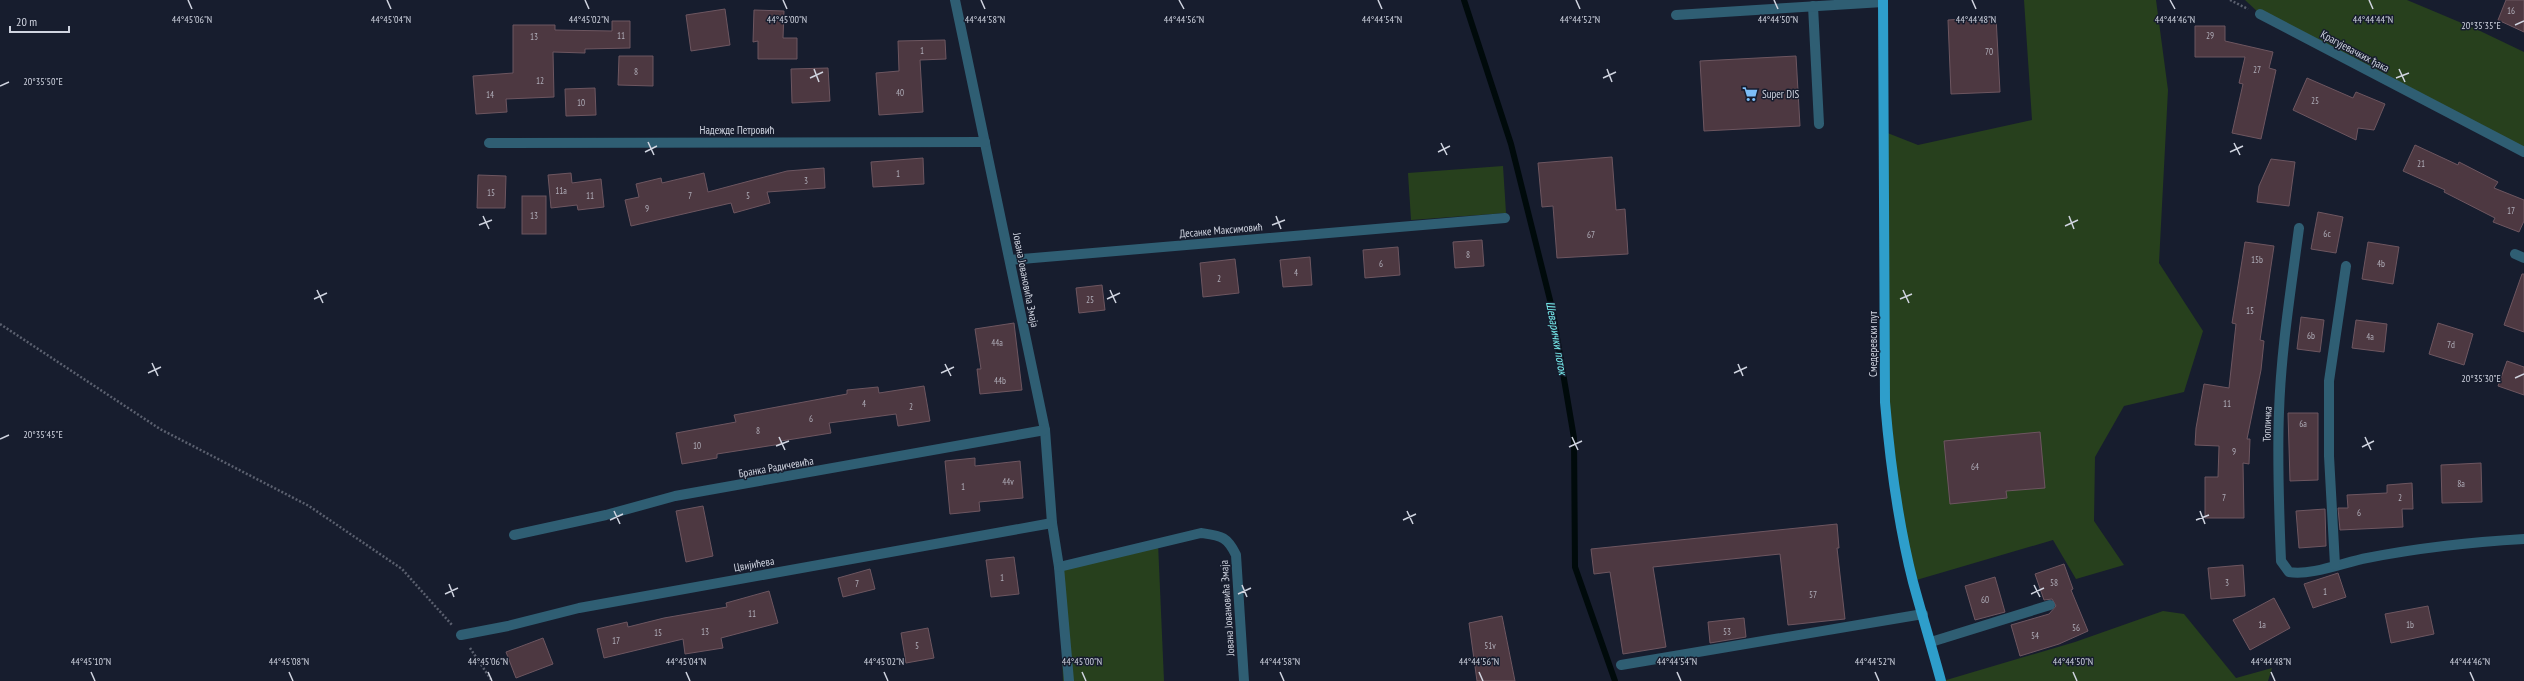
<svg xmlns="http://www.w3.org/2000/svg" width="2524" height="681" viewBox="0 0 2524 681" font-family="'PT Sans Narrow',sans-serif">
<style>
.green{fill:#27401d}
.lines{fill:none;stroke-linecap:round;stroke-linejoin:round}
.stream{stroke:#000a0b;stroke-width:6}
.building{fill:#4d3841;stroke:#6d5660}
.path{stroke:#5b606f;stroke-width:2.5;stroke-dasharray:2 2;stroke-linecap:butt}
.minor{stroke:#2f5e73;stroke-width:10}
.major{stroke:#2e9ecb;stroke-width:10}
.ticks{fill:none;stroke:#d0d4e0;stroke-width:1.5}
.labels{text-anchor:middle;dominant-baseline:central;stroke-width:3;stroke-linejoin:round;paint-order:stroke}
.number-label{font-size:9px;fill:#afadb8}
.street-label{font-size:11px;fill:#d0d4e0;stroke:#171d2e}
.poi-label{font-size:11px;fill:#d0d4e0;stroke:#171d2e;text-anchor:start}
.water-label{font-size:12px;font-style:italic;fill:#79f0f1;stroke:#171d2e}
.ticks-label{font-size:10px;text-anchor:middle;fill:#d0d4e0;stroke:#171d2e;stroke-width:3;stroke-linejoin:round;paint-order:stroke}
</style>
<rect width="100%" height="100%" fill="#171d2e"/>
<!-- green -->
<g class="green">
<path d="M2024,0H2156L2168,90L2159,263L2203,331L2184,392L2124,406L2095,457L2094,521L2124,565L2076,579L2053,540L1913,581L1890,456L1885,132L1918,145L2032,120Z"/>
<path d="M2245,0H2407L2476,29L2524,52V152L2260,14Z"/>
<path d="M1503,166L1506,213L1411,220L1408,173Z"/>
<path d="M1158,543L1164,681H1063L1059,567Z"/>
<path d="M2163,611L2184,614L2236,678L2272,668L2268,681H1943L2075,642Z"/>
</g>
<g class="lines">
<!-- stream -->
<path class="stream" d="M1464,0L1511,144L1552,308L1574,438L1575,567L1615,681"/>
</g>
<!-- building -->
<g class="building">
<path d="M2506,0H2524V32L2498,20Z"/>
<path d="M725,9L730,45L691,51L686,15Z"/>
<path d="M754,10L784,11L783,38H797V59H758V41L753,42Z"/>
<path d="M1996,17L2000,92L1951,94L1948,20Z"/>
<path d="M612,21H630V48L585,49V53L553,52L554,97L506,99L507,112L476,114L473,76L513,73V25H555V30L612,31Z"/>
<path d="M2195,26H2225V41L2273,52L2269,68L2276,70L2261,139L2232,133L2243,84L2239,83L2245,57H2195Z"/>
<path d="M945,40L946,59L920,60L923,112L879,115L876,73L899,71L898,41Z"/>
<path d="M619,56H653V86L618,85Z"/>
<path d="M1796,56L1800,126L1704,131L1700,61Z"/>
<path d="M828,68L830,101L792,103L791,69Z"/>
<path d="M2307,78L2353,98L2356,92L2385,104L2374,130L2358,128L2356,140L2293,110Z"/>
<path d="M595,88L596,115L566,116L565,89Z"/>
<path d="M2415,145L2458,165L2459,162L2498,182L2494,188L2524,200V221L2519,232L2493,222L2495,218L2444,192L2445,190L2403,171Z"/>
<path d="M1612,157L1616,210L1625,209L1628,254L1557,258L1553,206L1542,207L1538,163Z"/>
<path d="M923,158L924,184L873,187L871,162Z"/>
<path d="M2271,159L2295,162L2289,206L2257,202L2259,186Z"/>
<path d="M824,168L825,188L767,192L770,203L734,213L731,203L631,226L625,200L639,197L636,184L661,178L662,183L704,173L708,192L787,171Z"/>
<path d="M571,173L572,183L601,179L604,207L578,210L577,205L551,208L548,175Z"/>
<path d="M478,175L506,176L505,208H477Z"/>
<rect x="522" y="196" width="24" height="38"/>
<path d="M2318,212L2343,217L2336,253L2311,249Z"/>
<path d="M1482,240L1484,266L1455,268L1453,242Z"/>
<path d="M2245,242L2274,246L2260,340L2264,341L2261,370L2247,439H2250L2249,464L2243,463L2244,518H2205V477H2218L2219,446L2195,445L2196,428L2204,384L2229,388L2236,324L2232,323Z"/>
<path d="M2368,242L2399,247L2393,284L2362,279Z"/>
<path d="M1398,247L1400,275L1365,278L1363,250Z"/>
<path d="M1310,257L1312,285L1283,287L1280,260Z"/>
<path d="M1235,259L1239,293L1203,297L1200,263Z"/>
<path d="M2522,274H2524V332L2504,325Z"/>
<path d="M1102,285L1105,310L1079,313L1076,288Z"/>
<path d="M2301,317L2324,320L2320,352L2297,349Z"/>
<path d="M2356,320L2387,324L2384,352L2352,348Z"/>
<path d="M1014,323L1022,390L980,394L977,369H981L975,329Z"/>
<path d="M2438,323L2473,334L2464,365L2429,354Z"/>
<path d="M2507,361L2524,367V395L2498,386Z"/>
<path d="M924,386L930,421L898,426L896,414L829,423L831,433L781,441V444L717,454V458L682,464L676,433L736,422L734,415L847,394V390L878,387L879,393Z"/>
<path d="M2288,413H2318V480L2290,481Z"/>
<path d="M2040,432L2045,488L2006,491L2007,498L1950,504L1944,441Z"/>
<path d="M975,458V466L1020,461L1023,498L979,502L980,511L950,514L945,461Z"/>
<path d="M2481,463L2482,502L2442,503L2441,465Z"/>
<path d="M2412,483L2413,509H2402L2403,527L2340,530L2338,508H2348L2347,495L2387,493V485Z"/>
<path d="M703,506L713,556L686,562L676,511Z"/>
<path d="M2325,509L2326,546L2299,548L2296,511Z"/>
<path d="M1837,524L1839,548H1837L1845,619L1788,625L1780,554L1653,567L1666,647L1623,654L1610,572L1594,574L1591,549Z"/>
<path d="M1014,557L1019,594L991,597L986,560Z"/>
<path d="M2064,564L2073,589L2071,590L2088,631L2059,644L2020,656L2011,625L2049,614L2056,606L2052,599L2044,600L2035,574Z"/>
<path d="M2243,565L2245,596L2211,599L2208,568Z"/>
<path d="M870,569L875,589L843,597L838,578Z"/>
<path d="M2338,573L2346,597L2313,608L2304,584Z"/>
<path d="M1995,577L2005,612L1975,620L1965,586Z"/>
<path d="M769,591L778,623L721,638L723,648L685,654L683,639L604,658L597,629L627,622L628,627L664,618L727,607L726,603Z"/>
<path d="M2274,598L2290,628L2250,650L2233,620Z"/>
<path d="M2428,606L2434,634L2391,643L2385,614Z"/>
<path d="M1502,616L1515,681H1477L1469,623Z"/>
<path d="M1744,618L1746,637L1710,643L1708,622Z"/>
<path d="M928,628L934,658L906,663L901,633Z"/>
<path d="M543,638L553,664L516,678L506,652Z"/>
</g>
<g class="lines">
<!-- path -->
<g class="path">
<path d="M2230,0L2248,9"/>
<path d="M0,324L160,429L309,506L402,569L452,625"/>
<path d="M470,648L492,681"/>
</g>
<!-- minor -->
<g class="minor">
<path d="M955,0L1045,430L1052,523L1059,567L1069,681"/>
<path d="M1813,6L1819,124"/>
<path d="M2260,14L2524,152"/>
<path d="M1676,15L1883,2"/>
<path d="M489,143L985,142"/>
<path d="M2299,228C2291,289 2281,350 2279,412C2277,462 2279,511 2281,561L2289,572C2311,576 2345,562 2367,558C2418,548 2472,542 2524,539"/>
<path d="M2515,254L2524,258"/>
<path d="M1010,260L1505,218"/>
<path d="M514,535L606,515L675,496L1045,430"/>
<path d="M2335,565L2329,456V381L2346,266"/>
<path d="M1059,567L1201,533C1221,536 1227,536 1236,555L1244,681"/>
<path d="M461,635L508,626L579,608L1052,523"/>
<path d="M1931,642L2050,605"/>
<path d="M1621,665L1923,614"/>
</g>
<!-- major -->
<path class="major" d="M1883,0L1885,402C1890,462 1898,523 1913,582C1922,615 1932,648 1941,681"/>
</g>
<!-- ticks -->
<path class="ticks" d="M188,0L192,9M387,0L391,9M585,0L589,9M783,0L787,9M981,0L985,9M1179,0L1184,9M1378,0L1382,9M1576,0L1580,9M1774,0L1778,9M1972,0L1976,9M2170,0L2175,9M2369,0L2373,9M2515,25L2524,21M814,69L819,82M1607,69L1612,82M2399,69L2405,82M810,78L823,72M1603,78L1616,72M2396,78L2409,73M0,86L9,82M648,142L654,155M1441,143L1447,155M2234,143L2240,155M645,152L657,146M1438,152L1450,146M2230,152L2243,146M483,216L489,229M1276,216L1281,229M2069,216L2074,229M479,225L492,220M1272,225L1285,220M2065,226L2078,220M317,290L323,303M1110,290L1116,303M1903,290L1909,303M314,299L327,293M1107,299L1120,293M1900,299L1912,294M152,363L158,376M945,364L951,376M1738,364L1743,376M148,373L161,367M941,373L954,367M1734,373L1747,367M2515,378L2524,374M779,437L785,450M1572,437L1578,450M2365,437L2371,450M0,439L9,435M776,446L789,441M1569,447L1582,441M2362,447L2374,441M614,511L620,524M1407,511L1413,524M2200,511L2205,524M610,520L623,514M1403,520L1416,514M2196,520L2209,515M449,584L454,597M1242,585L1247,597M2034,585L2040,597M445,594L458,588M1238,594L1251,588M2031,594L2044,588M91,672L95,681M289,672L293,681M488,672L492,681M686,672L690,681M884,672L888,681M1082,672L1086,681M1280,672L1284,681M1479,672L1483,681M1677,672L1681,681M1875,672L1879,681M2073,672L2077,681M2271,672L2275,681M2470,672L2474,681"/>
<!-- icons -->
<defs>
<symbol id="supermarket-bare" viewBox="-9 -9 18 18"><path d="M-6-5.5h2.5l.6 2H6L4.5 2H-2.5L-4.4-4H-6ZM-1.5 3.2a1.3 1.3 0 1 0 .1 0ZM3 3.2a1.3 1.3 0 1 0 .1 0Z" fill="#7dbef9" stroke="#171d2e" stroke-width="2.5" paint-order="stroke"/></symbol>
</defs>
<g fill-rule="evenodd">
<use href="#supermarket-bare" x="1739" y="83" width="22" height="22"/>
</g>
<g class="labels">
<!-- number labels -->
<g class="number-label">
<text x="2511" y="10">16</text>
<text x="621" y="35">11</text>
<text x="2210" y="35">29</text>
<text x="534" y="36">13</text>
<text x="922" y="50">1</text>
<text x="1989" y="51">70</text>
<text x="2257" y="69">27</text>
<text x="636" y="71">8</text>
<text x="540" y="80">12</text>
<text x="900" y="92">40</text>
<text x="490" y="94">14</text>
<text x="2315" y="100">25</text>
<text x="581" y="102">10</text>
<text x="2421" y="163">21</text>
<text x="898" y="173">1</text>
<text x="806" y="180">3</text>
<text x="561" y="190">11a</text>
<text x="491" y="192">15</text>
<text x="590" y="195">11</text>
<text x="690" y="195">7</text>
<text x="748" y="195">5</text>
<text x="647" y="208">9</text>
<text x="2511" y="210">17</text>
<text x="534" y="215">13</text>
<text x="2327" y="233">6c</text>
<text x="1591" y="234">67</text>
<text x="1468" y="254">8</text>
<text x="2257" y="259">15b</text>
<text x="1381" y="263">6</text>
<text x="2381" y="263">4b</text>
<text x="1296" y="272">4</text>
<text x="1219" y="278">2</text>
<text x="1090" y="299">25</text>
<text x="2250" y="310">15</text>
<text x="2311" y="335">6b</text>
<text x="2370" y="336">4a</text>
<text x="997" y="342">44a</text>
<text x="2451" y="344">7d</text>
<text x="1000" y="380">44b</text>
<text x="864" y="403">4</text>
<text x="2227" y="403">11</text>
<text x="911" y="406">2</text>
<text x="811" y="418">6</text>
<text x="2303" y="423">6a</text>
<text x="758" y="430">8</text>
<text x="697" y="445">10</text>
<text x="2234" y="451">9</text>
<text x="1975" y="466">64</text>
<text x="1008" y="481">44v</text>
<text x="2461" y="483">8a</text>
<text x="963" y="486">1</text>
<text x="2224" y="497">7</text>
<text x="2400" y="497">2</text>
<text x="2359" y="512">6</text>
<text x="1002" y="577">1</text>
<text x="2054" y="582">58</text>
<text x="2227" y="582">3</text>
<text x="857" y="583">7</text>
<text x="2325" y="591">1</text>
<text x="1813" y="594">57</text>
<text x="1985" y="599">60</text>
<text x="752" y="613">11</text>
<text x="2262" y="624">1a</text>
<text x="2410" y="624">1b</text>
<text x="2076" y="627">56</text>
<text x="705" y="631">13</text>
<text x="1727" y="631">53</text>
<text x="658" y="632">15</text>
<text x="2035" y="635">54</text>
<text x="616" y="640">17</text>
<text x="917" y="645">5</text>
<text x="1490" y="645">51v</text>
</g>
<!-- street labels -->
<g class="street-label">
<text transform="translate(2355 51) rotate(28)">Крагујевачких ђака</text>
<text x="737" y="130">Надежде Петровић</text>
<text transform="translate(1221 230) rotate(-5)">Десанке Максимовић</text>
<text transform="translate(1026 280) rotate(79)">Јована Јовановића Змаја</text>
<text transform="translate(1873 344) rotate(-90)">Смедеревски пут</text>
<text transform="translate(2267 424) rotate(-88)">Топличка</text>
<text transform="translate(776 467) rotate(-10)">Бранка Радичевића</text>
<text transform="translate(754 564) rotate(-10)">Цвијићева</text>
<text transform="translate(1227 608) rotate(-94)">Јована Јовановића Змаја</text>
</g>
<!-- poi labels -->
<g class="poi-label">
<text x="1762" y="94">Super DIS</text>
</g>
<!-- water labels -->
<g class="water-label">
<text transform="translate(1557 338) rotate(80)">Шеварички поток</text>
</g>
</g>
<g class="ticks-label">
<text x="589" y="23">44°45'02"N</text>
<text x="787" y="23">44°45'00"N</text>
<text x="1976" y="23">44°44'48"N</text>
<text x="192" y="23">44°45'06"N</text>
<text x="391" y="23">44°45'04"N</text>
<text x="985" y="23">44°44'58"N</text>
<text x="1184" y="23">44°44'56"N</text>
<text x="1382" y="23">44°44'54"N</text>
<text x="1580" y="23">44°44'52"N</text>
<text x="1778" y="23">44°44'50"N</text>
<text x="2175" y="23">44°44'46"N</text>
<text x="2373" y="23">44°44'44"N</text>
<text x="2481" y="29">20°35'35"E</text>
<text x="43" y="85">20°35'50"E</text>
<text x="2481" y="382">20°35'30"E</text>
<text x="43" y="438">20°35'45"E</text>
<text x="91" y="665">44°45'10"N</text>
<text x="289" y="665">44°45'08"N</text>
<text x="488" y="665">44°45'06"N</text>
<text x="686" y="665">44°45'04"N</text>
<text x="884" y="665">44°45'02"N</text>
<text x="1082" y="665">44°45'00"N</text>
<text x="1280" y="665">44°44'58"N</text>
<text x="1479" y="665">44°44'56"N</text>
<text x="1677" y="665">44°44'54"N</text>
<text x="1875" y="665">44°44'52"N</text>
<text x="2073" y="665">44°44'50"N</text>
<text x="2271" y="665">44°44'48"N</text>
<text x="2470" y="665">44°44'46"N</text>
</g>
<!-- scale -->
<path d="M10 26v6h59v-6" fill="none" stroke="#d0d4e0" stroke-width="2"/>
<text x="16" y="26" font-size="12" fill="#d0d4e0" stroke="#171d2e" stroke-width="3" paint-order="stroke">20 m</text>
</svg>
